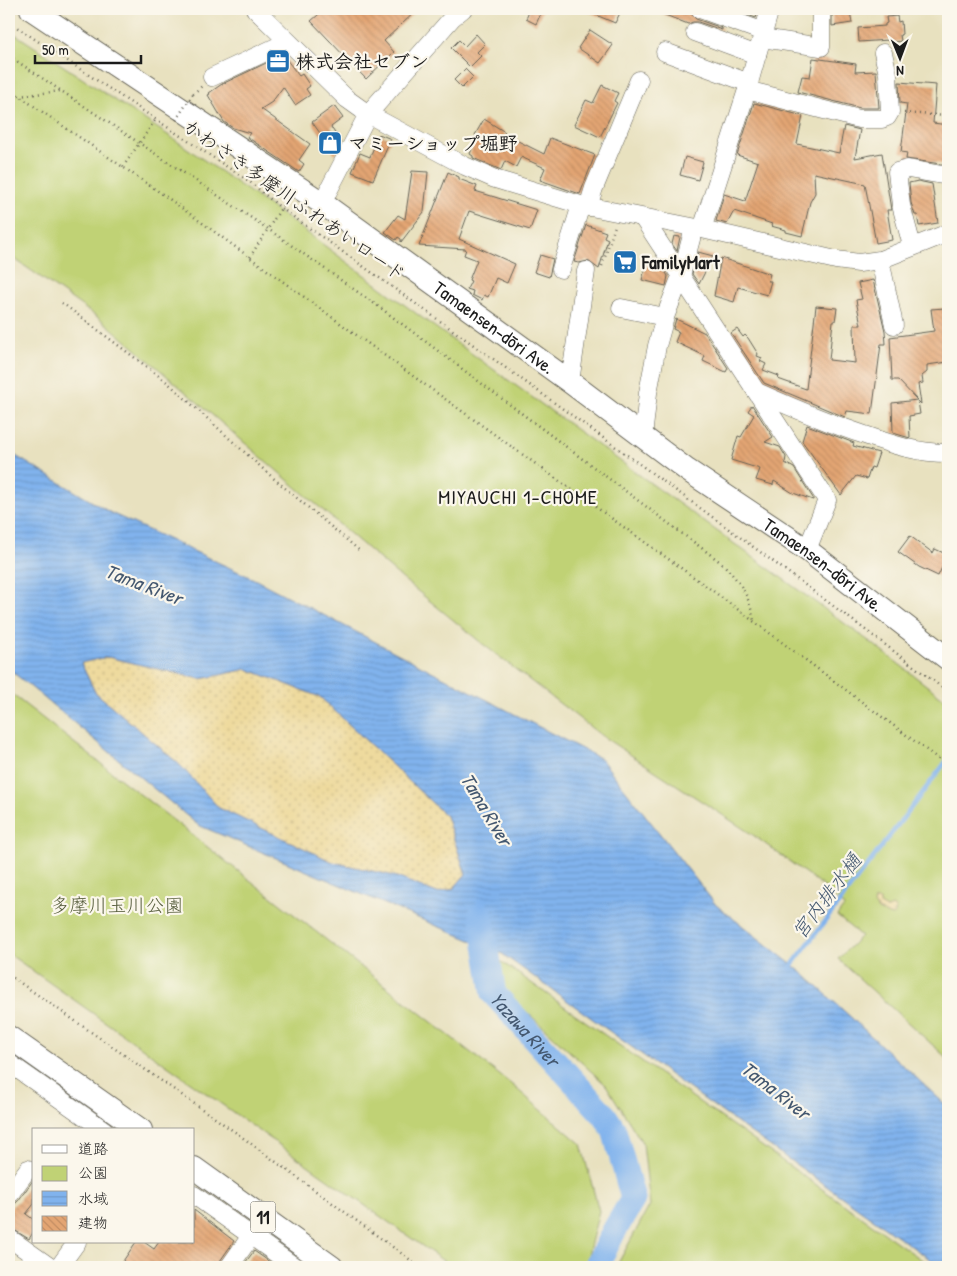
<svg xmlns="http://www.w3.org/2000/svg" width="957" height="1276" viewBox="0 0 957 1276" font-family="'Patrick Hand','Klee One',sans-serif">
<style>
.green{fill:#c0d275;stroke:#6e7748}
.sand{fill:url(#sand-dots);stroke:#857b5d}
.water{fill:url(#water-rules);stroke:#4e6884;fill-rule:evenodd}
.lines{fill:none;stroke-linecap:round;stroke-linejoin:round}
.stream{stroke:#81b3ed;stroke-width:4.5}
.river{stroke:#81b3ed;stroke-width:25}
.building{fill:url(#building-back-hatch)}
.minor-casing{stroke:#636155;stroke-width:19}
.major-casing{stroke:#636155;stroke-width:24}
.path{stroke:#636155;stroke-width:2.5;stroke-dasharray:1 4;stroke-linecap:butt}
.minor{stroke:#fff;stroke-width:18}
.major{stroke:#fff;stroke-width:22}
.path-bridge{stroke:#636155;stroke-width:2.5;stroke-dasharray:1 4;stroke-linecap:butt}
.labels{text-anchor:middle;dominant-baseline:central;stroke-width:4.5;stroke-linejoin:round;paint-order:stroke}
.shield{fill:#fbf7ec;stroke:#5f5e5a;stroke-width:1}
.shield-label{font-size:18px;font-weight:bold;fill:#1c1c1c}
.poi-label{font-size:19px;font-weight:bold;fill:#1c1c1c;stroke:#fbf7ec;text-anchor:start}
.street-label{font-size:19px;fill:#1c1c1c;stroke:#fbf7ec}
.park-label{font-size:19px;fill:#555c3b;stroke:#fbf7ec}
.neighbourhood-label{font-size:20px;letter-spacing:1px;fill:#1c1c1c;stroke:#fbf7ec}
.water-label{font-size:20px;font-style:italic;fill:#445870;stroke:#fbf7ec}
</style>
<defs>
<pattern id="sand-dots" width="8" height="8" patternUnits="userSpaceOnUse" patternTransform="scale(1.25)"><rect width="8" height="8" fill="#eeda9e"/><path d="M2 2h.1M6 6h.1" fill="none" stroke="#ccba88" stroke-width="1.8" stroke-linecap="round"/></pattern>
<pattern id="water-rules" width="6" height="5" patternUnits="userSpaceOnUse" patternTransform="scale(1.25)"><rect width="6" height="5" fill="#81b3ed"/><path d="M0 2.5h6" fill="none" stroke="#6f99cb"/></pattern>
<pattern id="building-back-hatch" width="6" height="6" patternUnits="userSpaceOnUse" patternTransform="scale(1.25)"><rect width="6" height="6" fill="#e3a573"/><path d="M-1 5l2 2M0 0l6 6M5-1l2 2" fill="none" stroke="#c28d63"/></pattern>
</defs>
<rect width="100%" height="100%" fill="#fbf7ec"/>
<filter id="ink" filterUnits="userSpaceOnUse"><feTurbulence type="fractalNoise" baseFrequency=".02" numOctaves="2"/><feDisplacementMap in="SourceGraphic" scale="10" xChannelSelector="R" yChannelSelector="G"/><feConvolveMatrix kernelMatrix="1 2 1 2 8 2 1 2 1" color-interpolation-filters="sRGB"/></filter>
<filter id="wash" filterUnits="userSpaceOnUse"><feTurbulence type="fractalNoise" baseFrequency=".0096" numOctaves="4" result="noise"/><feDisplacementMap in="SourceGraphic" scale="20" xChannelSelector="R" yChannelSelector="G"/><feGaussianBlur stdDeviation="1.12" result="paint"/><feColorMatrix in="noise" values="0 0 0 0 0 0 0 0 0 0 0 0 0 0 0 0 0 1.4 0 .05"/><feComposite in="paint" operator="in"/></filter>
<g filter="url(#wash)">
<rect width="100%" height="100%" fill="#e8e1bf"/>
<!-- green -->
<g class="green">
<path d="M9,30L171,137L290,220L421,317L873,644L948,702V1059L838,959L861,936L837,916L844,907L830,891L753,835L602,736L484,645L404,580L103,321L9,255Z"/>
<path d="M9,692L511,1084L581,1144L599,1211L585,1267H452L9,954Z"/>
<path d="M499,960L932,1267H616L650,1205L643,1144L606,1085L505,992L495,965Z"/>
</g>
<!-- sand -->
<g class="sand">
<path d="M108,657L201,679L247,669L320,697L446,816L466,874L453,889L437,893L394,876L333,862L218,808L179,764L95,692L80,662Z"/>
<path d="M875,900H880V905L887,909L892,906L896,909L895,914L891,916L878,910L874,904Z"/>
</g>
<!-- water -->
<path class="water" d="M9,452L111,513L254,579L601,759L716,905L805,975L948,1107V1267H941L733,1120L501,953L198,825L9,669ZM108,657L201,679L247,669L320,697L446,816L466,874L453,889L437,893L394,876L333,862L219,808L179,764L95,692L81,663Z"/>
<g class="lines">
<!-- stream -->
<path class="stream" d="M789,969L948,759"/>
<!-- river -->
<path class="river" id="s1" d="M481,914L494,994L605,1116L614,1130L633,1199L614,1231L596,1267"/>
</g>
<g id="blocks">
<!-- building -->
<g class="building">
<path d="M325,9H418L384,41L394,52L366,79L311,21Z"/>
<path d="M530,9H543L536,24L526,19Z"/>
<path d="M582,9H622L615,23Z"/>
<path d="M650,9H690L692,15L696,19L722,28V30L698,22H693L688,24Z"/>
<path d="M731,9H748L758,12L756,18Z"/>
<path d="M850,11L852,23L832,26V14Z"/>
<path d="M897,16L898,22L901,21L902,34L900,35L901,41L889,43V40L859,42L858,28L885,26V24L887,23L886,17Z"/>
<path d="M590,30L613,45L600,63L578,48Z"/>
<path d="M476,34L485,44L477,52L481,56L470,67L451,48L459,40L465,46Z"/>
<path d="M283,55L299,76L302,74L310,86L306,89L310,95L295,105L283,87L272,102L261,109L310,144L299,160L304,164L299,172L247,137L250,133L233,128L224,122L208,95L210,94L209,93L222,84Z"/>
<path d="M813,58L856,64L855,72L876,71L879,108H860L798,92L802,76L810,77Z"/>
<path d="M465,69L473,77L462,88L454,80Z"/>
<path d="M899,82L936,85L933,123L948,125V165L906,159L907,153L901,152L907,104L900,103Z"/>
<path d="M602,85L618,93L614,101L617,103L600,137L574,125L586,100L593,103Z"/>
<path d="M754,103L803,116L797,144L839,153L844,126L860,130L855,158L882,153L891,210H887L892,240L876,243L865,184L814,173L815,193L810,202L802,236L786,232V230L771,226L772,224L734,211L727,224L716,221L724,194L745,201L758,162L737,155Z"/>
<path d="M334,106L343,118L331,127L341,143L335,154L312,122Z"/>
<path d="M484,119L505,132L504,134L544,154L550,138L595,155L580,194L540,180L545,168L521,157L516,167L505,161L501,170L473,158V156L470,154L477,136L475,135Z"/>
<path d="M379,134L391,139L373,180L352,172L360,153L370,157Z"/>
<path d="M685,157L703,162L698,180L680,175Z"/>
<path d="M412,171L428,172L424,212L401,242V239L398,237L396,240L385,232L398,215L405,219Z"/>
<path d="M448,172L459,177V179L477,186L475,191L537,210L530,230L469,211L459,239L515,264L507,283L496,278L488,297L484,295L482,300L472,295L473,291L467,289L471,281L469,280L477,260L464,255L466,249L419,246Z"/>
<path d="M918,181L932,184L938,223L919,226L917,215H915L911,203L909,183Z"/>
<path d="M586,225L606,232L604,237L608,239L599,269L588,261L579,263L574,262Z"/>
<path d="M674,236L680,237L677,251L672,244Z"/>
<path d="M698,252L713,256L699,284L692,274Z"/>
<path d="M540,255L553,259L549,277L534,272Z"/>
<path d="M721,258L770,274L768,281H771L767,295L738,287L734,302L714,296Z"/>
<path d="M647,262L661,265L668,276L666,286L642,280Z"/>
<path d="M873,280L885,331L886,344H881L872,414L847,411L845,417L764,383L731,333L737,329L743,337L745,335L748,338L758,354L757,356L762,358L760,361L766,364L763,370L779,376L778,379L806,389L816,306L837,308L835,321H833L829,360L855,363L854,325H861L856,300L862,299L858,283Z"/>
<path d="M945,308V311H948V362L927,365V372L922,376L923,383L918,384L921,404L918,401L920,414L909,416L910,438L893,433L892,403L917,400L898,380H892L890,337L934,331L931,309Z"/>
<path d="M676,319L705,333L728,368L726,372L703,361L705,356L675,342L679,332L673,329Z"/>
<path d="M752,405L773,437L765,442L780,447L786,457L785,463L794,468L813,498V500L793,493L774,481L773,485L756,480L760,469L731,460L738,436L741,437L754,415L748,411Z"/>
<path d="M807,425L854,443L853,446L879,453L874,468L871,467L867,479L856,476L841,495L802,441Z"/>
<path d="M910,536L933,553L935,549L948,555L938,576L919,567L898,552Z"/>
<path d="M34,1179V1204L26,1214L34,1220V1231L29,1239L9,1227V1209L18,1201Z"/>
<path d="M194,1210L234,1241L220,1261L219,1267H119L136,1242H144L154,1249L159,1242H194Z"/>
<path d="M254,1251L277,1267H242Z"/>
</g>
</g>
</g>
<g filter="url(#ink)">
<use href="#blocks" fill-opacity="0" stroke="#636155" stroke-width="1"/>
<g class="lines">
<defs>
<g id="minor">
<path d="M255,9L347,99L368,114L465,166L495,179L581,205L702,229L836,260L859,263L880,260L948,233"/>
<path d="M700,9L764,32"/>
<path d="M695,32L757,55"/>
<path d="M762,38L821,47V9"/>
<path d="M665,52L749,83"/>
<path d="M212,77L287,42"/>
<path d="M747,90L859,119H882L887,117L890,112L888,74L883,53"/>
<path d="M322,203L368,114L452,18L463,9"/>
<path d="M588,207L594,188L639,80"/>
<path d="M643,218L827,500L807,550"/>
<path d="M702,229L747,90L770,9"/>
<path d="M912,246L901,205L897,172L908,169L948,176"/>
<path d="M880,260L894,325"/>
<path d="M561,269L581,205"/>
<path d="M621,308L665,317"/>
<path d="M570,382L586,271"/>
<path d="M757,392C793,408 828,423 865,435C893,445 918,453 948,453"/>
<path d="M643,437L648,393L657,346L665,317L681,276L694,228"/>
<path d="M9,1063L104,1130"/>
<path d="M9,1195L28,1169"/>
<path d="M194,1195L295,1267"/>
<path d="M9,1238L50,1267"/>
<path d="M59,1267L77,1242"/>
<path d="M229,1267L251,1236"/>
</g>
<g id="major">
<path id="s2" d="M31,9L322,203L570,382L687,470L807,550L948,659"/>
<path d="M9,1037L141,1130"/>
<path d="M194,1168L332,1267"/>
</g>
</defs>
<!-- minor casing -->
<use href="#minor" class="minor-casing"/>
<!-- major casing -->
<use href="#major" class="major-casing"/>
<!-- path -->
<g class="path">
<path d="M9,22L250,182L281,208C505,367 729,526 948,692"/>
<path d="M9,56L268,229L382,309L723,564C742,585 748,593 754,621"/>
<path d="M9,89L168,198L406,371L713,591L948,766"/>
<path d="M193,94L202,86"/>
<path d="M19,96L60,91"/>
<path d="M904,113L948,116"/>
<path d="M123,167L156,119"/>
<path d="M250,257L287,199"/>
<path d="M602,266L615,226"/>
<path d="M62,303L167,382L272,477L360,551"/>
<path d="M9,975L235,1132L420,1267"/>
</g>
<!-- minor -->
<use href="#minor" class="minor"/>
<!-- major -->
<use href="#major" class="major"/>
<!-- path-bridge -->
<path class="path-bridge" d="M176,120L193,94"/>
</g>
</g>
<!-- icons -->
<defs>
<symbol id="office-square" viewBox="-11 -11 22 22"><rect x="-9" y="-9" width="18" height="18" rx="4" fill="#1f6fb2" stroke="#fbf7ec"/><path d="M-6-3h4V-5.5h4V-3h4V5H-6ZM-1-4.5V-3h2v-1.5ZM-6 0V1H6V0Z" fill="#fff"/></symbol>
<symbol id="shop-square" viewBox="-11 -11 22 22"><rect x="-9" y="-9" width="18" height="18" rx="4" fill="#1f6fb2" stroke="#fbf7ec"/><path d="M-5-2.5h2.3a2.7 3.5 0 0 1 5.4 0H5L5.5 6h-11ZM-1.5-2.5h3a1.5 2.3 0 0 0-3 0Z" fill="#fff"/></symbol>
<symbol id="supermarket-square" viewBox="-11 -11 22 22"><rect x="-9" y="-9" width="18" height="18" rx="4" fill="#1f6fb2" stroke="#fbf7ec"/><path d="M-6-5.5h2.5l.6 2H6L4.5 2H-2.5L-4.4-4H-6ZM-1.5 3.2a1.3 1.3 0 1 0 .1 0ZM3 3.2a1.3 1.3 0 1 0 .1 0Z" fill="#fff"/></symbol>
</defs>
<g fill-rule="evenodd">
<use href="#office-square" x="264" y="47" width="28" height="28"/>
<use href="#shop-square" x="316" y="129" width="28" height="28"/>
<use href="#supermarket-square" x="611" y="248" width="28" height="28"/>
</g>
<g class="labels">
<!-- shield labels -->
<rect class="shield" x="250.5" y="1201.5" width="25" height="31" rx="4"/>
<g class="shield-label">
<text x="263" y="1217">11</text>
</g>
<!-- poi labels -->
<g class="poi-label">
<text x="296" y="61">株式会社セブン</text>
<text x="348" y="143">マミーショップ堀野</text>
<text x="642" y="262">FamilyMart</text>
</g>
<!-- street labels -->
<g class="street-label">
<text transform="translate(295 200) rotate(35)">かわさき多摩川ふれあいロード</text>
<text stroke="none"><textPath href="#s2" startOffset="562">Tamaensen-dōri Ave.</textPath></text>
<text stroke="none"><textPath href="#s2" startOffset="968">Tamaensen-dōri Ave.</textPath></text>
</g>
<!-- park labels -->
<g class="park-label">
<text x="117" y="905">多摩川玉川公園</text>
</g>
<!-- neighbourhood labels -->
<g class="neighbourhood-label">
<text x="518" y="496">MIYAUCHI 1-CHOME</text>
</g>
<!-- water labels -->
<g class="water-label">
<text transform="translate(144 584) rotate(21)">Tama River</text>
<text transform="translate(487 809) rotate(59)">Tama River</text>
<text transform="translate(826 896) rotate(-53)">宮内排水樋</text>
<text stroke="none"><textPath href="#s1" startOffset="128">Yazawa River</textPath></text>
<text transform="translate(776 1090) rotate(38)">Tama River</text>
</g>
</g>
<!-- margin -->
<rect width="957" height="1276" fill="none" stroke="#fbf7ec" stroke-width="30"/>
<!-- legend -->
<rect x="32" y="1128" width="162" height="115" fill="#fbf7ec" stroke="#a29f99"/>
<rect x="42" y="1145" width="25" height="8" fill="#ffffff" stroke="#a29f99"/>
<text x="78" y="1154" font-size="15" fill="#1c1c1c">道路</text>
<rect x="42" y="1166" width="25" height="15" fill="#c0d275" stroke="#a29f99"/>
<text x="78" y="1178" font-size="15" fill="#1c1c1c">公園</text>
<rect x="42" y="1191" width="25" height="15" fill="url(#water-rules)" stroke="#a29f99"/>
<text x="78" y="1204" font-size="15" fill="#1c1c1c">水域</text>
<rect x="42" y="1216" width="25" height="15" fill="url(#building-back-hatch)" stroke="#a29f99"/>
<text x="78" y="1228" font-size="15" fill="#1c1c1c">建物</text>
<!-- north arrow -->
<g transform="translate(900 58) rotate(179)" stroke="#fbf7ec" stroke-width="4" paint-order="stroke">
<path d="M0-4L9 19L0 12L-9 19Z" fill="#1c1c1c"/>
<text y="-8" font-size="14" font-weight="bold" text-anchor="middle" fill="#1c1c1c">N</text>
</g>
<!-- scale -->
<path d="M35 55v8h106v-8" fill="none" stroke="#1c1c1c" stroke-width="2.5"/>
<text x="42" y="55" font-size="15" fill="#1c1c1c" stroke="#fbf7ec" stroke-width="4" paint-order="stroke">50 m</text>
</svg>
